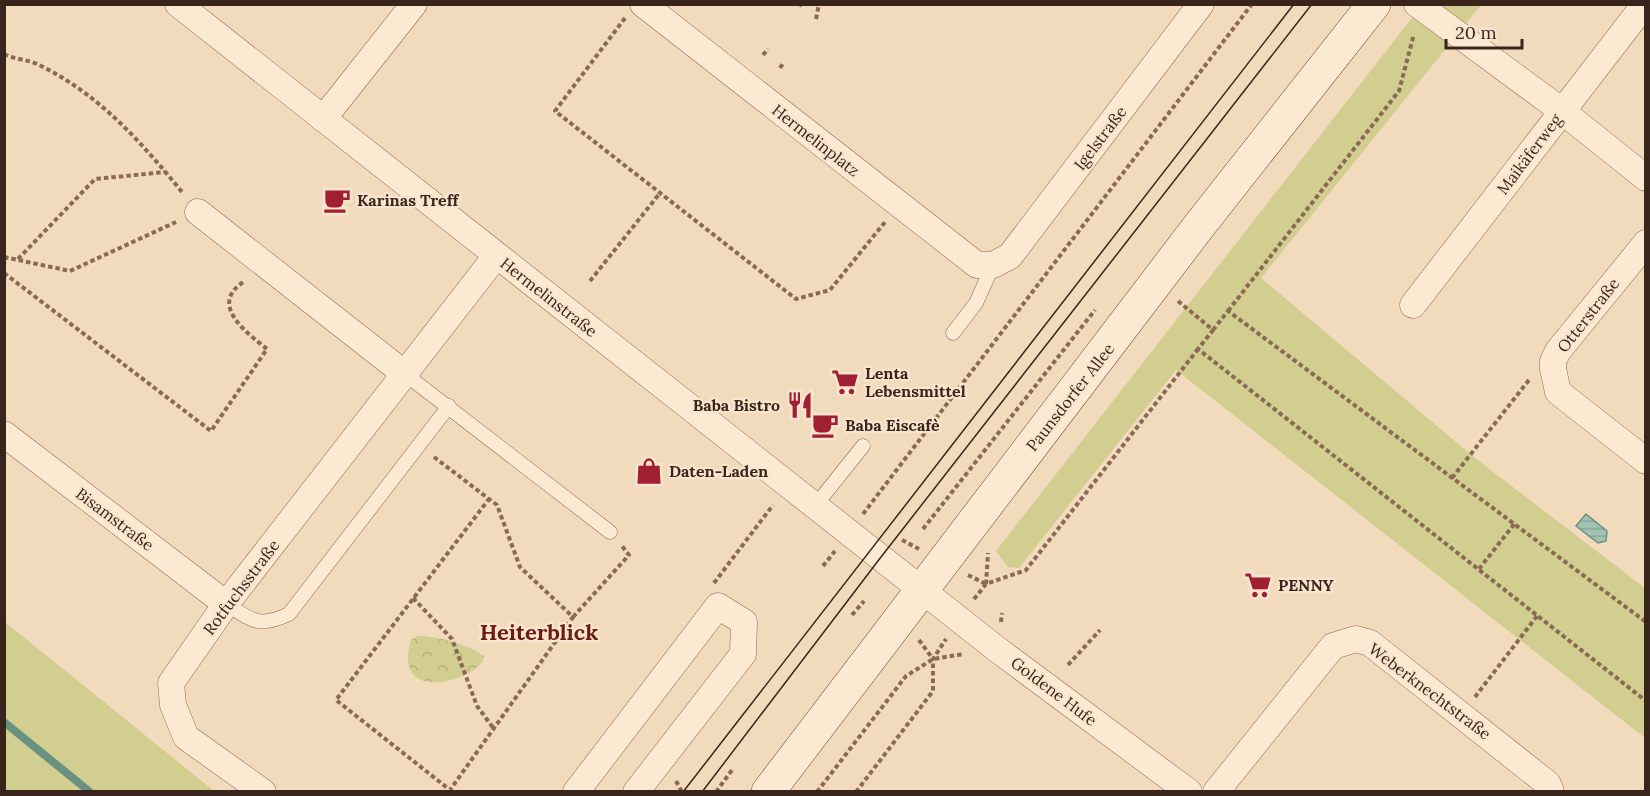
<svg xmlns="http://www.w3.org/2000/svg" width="1650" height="796" viewBox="0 0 1650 796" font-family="Lora,serif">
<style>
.grass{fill:#d1ce90}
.park{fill:url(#park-crowns)}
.water{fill:url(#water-rules);stroke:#689180;stroke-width:1.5}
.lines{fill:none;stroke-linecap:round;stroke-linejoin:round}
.stream{stroke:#689180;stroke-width:8}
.lane-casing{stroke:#8b6954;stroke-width:15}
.street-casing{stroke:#8b6954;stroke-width:27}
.secondary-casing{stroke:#6d4a38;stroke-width:34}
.path{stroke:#8b6954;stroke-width:4;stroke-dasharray:4.5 3;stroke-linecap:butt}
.lane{stroke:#fce9d1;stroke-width:14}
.street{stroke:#fce9d1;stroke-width:26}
.secondary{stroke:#fce9d1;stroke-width:33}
.tram{stroke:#39251b;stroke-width:1.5}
.labels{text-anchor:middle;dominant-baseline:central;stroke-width:4.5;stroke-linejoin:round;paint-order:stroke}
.street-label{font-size:16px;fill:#39251b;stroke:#f9e5cd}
.poi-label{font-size:16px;font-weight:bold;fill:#39251b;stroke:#f9e5cd;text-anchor:start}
.district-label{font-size:22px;font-weight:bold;fill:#6a1b16;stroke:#f9e5cd}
</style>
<defs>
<pattern id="park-crowns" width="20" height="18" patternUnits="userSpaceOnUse" patternTransform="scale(1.5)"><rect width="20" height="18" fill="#d1ce90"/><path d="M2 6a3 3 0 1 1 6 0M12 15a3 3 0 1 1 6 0" fill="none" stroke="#b4b17c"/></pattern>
<pattern id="water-rules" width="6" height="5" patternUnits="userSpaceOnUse" patternTransform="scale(1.5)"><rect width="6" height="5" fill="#a1c3b4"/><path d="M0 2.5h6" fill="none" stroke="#8ba79a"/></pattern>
</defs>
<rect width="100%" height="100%" fill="#f2dabd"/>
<!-- grass -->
<g class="grass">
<path d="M1422,5H1481L1261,278L1475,458L1645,588V738L1176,370L1019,568L1008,567L996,551Z"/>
<path d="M4,622H5L214,791H5Z"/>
</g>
<!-- park -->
<path class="park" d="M417,636C439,636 466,644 484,656C484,678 390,709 411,640Z"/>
<!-- water -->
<path class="water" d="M1586,514L1607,531L1606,541L1598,543L1576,526Z"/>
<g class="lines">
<!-- stream -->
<path class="stream" d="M4,722L90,792"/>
<defs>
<g id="lane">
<path d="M953,333L976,303L993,265"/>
<path d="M405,374L610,532"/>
<path d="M815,506L863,446"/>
<path d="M226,604C253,621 259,628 289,614L449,406"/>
</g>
<g id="street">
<path d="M178,4L998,650L1189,792"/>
<path d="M643,4L977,265H993L1010,256L1201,4"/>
<path d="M1417,4L1562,111L1646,178"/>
<path d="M323,119L414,4"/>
<path d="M198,212L405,374"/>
<path d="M1646,243L1558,351L1553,361V369L1558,392L1646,461"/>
<path d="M1413,305L1645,4"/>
<path d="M4,434L226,604"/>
<path d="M263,792L186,737L173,705L171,683L226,604L496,256"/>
<path d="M576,792L718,606L744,622L743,654L636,792"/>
<path d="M1216,792L1333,646L1356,639L1370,643L1548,784L1551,792"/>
</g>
<path id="secondary" d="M768,792L1199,226L1374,4"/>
</defs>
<!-- lane casing -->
<use href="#lane" class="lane-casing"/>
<!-- street casing -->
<use href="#street" class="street-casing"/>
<!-- secondary casing -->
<use href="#secondary" class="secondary-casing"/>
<!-- path -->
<g class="path">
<path d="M232,5V4"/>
<path d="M799,6L801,4"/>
<path d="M625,18L555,111L796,299L830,290L885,222"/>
<path d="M816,19L819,4"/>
<path d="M4,54C15,60 28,59 39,65C99,94 141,142 182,192"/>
<path d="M763,55L768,49"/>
<path d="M780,68L784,62"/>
<path d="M4,257L70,271L176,222"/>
<path d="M18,259L95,179L165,172"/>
<path d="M4,273L211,431L267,349C247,333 207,304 245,281"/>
<path d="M590,281L660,193"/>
<path d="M1178,301L1213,330L1198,349L1646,701"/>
<path d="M1228,311L1399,91L1414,34"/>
<path d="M1213,330L1228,311L1646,622"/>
<path d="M434,457L489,499L497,505L520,567L573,617L450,790L336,700L489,499"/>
<path d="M1452,478L1529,380"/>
<path d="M863,514L1252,4"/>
<path d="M923,529L1095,310"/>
<path d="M902,540L919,549"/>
<path d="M823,566L835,551"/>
<path d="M1479,569L1515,523"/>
<path d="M968,575L986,584"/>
<path d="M714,583L773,505"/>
<path d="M986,584L988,553"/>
<path d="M413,598L452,639L477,706L494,729"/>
<path d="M974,599L986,584L1026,570L1198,349"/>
<path d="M852,615L864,601"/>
<path d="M573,617L629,555L622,546"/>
<path d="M1001,622L1002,613"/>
<path d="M919,640L933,659"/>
<path d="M1068,665L1100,630"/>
<path d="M1475,697L1537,616"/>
<path d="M676,781L682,792"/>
<path d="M716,792L732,770"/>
<path d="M817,792L906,676L933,659L964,654"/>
<path d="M856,792L933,691V659L946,639"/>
</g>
<!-- lane -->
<use href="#lane" class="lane"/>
<!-- street -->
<use href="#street" class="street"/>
<!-- secondary -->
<use href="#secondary" class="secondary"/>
<!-- tram -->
<g class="tram">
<path d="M683,792L1294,4"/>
<path d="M702,792L881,557L1312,4"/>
</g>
</g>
<!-- icons -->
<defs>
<symbol id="cafe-bare" viewBox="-9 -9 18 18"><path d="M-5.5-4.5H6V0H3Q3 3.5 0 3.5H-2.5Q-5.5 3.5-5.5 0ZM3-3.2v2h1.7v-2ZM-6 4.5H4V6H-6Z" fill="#a01f33" stroke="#f9e5cd" stroke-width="2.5" paint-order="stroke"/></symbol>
<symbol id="supermarket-bare" viewBox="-9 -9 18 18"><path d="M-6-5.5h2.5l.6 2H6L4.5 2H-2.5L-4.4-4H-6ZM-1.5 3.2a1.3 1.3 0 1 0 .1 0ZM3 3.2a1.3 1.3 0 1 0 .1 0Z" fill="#a01f33" stroke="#f9e5cd" stroke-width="2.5" paint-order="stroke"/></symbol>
<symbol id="restaurant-bare" viewBox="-9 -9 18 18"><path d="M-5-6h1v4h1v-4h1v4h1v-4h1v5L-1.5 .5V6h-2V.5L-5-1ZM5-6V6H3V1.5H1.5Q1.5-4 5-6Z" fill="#a01f33" stroke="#f9e5cd" stroke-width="2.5" paint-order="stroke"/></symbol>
<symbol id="shop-bare" viewBox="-9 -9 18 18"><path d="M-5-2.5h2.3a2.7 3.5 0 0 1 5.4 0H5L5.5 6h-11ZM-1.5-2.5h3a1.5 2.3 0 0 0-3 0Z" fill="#a01f33" stroke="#f9e5cd" stroke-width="2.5" paint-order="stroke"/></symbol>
</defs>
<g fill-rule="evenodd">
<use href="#cafe-bare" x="318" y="181" width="38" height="38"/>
<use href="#supermarket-bare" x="826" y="363" width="38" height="38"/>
<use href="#restaurant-bare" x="781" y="386" width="38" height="38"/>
<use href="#cafe-bare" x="806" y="406" width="38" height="38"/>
<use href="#shop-bare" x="630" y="452" width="38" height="38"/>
<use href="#supermarket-bare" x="1239" y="566" width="38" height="38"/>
</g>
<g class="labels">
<!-- street labels -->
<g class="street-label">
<text transform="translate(1100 138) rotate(-53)">Igelstraße</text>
<text transform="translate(816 140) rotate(38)">Hermelinplatz</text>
<text transform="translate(1529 154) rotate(-53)">Maikäferweg</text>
<text transform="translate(549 297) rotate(38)">Hermelinstraße</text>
<text transform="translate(1588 315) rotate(-52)">Otterstraße</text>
<text transform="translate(1070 397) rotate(-52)">Paunsdorfer Allee</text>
<text transform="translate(115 519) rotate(37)">Bisamstraße</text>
<text transform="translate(241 587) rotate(-53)">Rotfuchsstraße</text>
<text transform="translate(1054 691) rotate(37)">Goldene Hufe</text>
<text transform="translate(1430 691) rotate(37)">Weberknechtstraße</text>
</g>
<!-- poi labels -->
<g class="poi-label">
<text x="357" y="200">Karinas Treff</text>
<text x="865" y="373">Lenta<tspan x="865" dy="18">Lebensmittel</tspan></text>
<text x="780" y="405" text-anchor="end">Baba Bistro</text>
<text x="845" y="425">Baba Eiscafè</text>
<text x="669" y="471">Daten-Laden</text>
<text x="1278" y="585">PENNY</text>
</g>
<!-- district labels -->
<g class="district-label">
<text x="539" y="632">Heiterblick</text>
</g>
</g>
<!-- border -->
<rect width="1650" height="796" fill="none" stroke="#39251b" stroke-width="12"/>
<!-- scale -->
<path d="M1446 39v9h76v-9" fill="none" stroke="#39251b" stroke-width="3"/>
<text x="1455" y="39" font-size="18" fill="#39251b" stroke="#f9e5cd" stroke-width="4.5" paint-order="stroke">20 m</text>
</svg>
